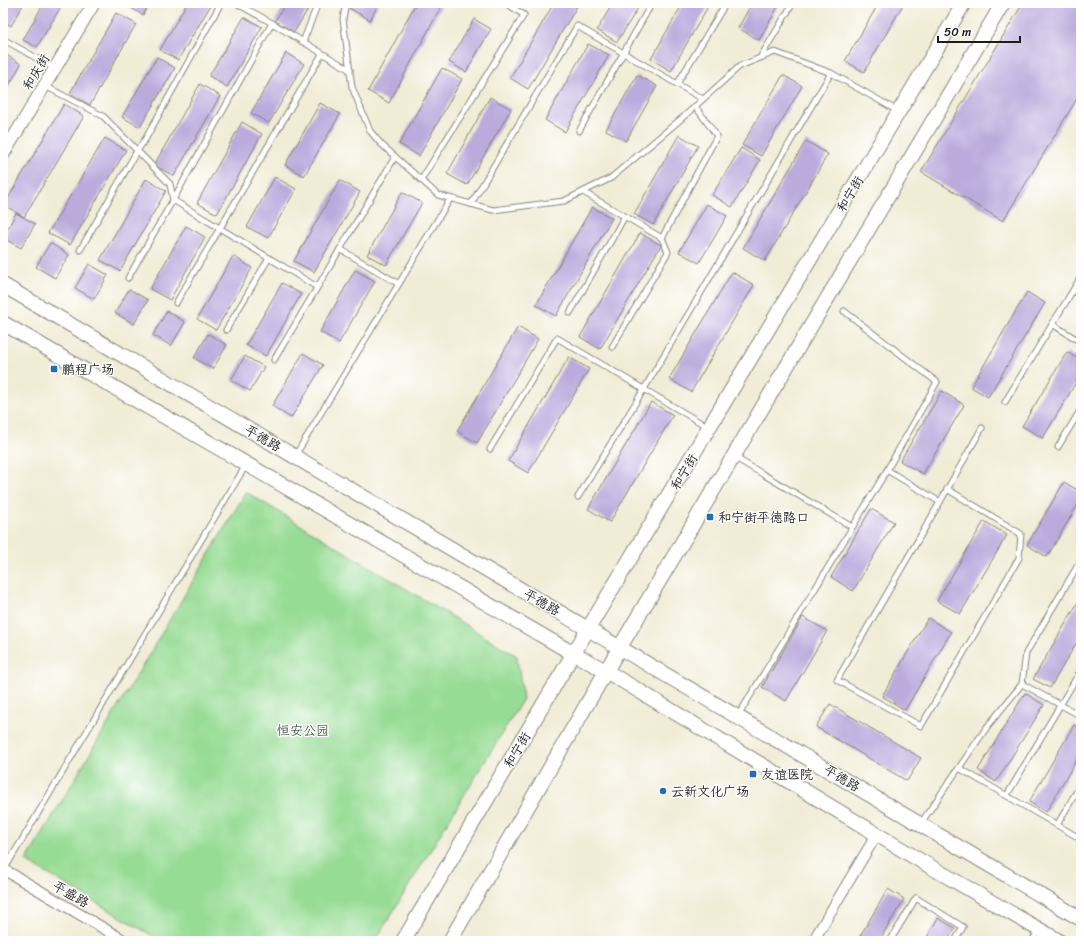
<svg xmlns="http://www.w3.org/2000/svg" width="1084" height="944" viewBox="0 0 1084 944" font-family="Sriracha,'LXGW WenKai TC',sans-serif">
<style>
.green{fill:#97dc94;stroke:#5a7c58}
.building{fill:#bcaadd}
.lines{fill:none;stroke-linecap:round;stroke-linejoin:round}
.service-casing{stroke:#868479;stroke-width:7}
.minor-casing{stroke:#868479;stroke-width:12}
.tertiary-casing{stroke:#868479;stroke-width:14}
.secondary-casing{stroke:#868479;stroke-width:16}
.service{stroke:#fff;stroke-width:5}
.minor{stroke:#fff;stroke-width:10}
.tertiary{stroke:#fff;stroke-width:12}
.secondary{stroke:#fff;stroke-width:14}
.poi-dot{fill:#1f6fb2;stroke:#fff;stroke-width:1.5}
.labels{text-anchor:middle;dominant-baseline:central;stroke-width:3;stroke-linejoin:round;paint-order:stroke}
.street-label{font-size:13px;fill:#1c1c1c;stroke:#fff}
.poi-label{font-size:13px;fill:#1c1c1c;stroke:#fff;text-anchor:start}
.park-label{font-size:13px;fill:#475f46;stroke:#fff}
</style>
<rect width="100%" height="100%" fill="#fff"/>
<filter id="ink" filterUnits="userSpaceOnUse"><feTurbulence type="fractalNoise" baseFrequency=".025" numOctaves="2"/><feDisplacementMap in="SourceGraphic" scale="8" xChannelSelector="R" yChannelSelector="G"/><feConvolveMatrix kernelMatrix="1 2 1 2 8 2 1 2 1" color-interpolation-filters="sRGB"/></filter>
<filter id="wash" filterUnits="userSpaceOnUse"><feTurbulence type="fractalNoise" baseFrequency=".012" numOctaves="4" result="noise"/><feDisplacementMap in="SourceGraphic" scale="16" xChannelSelector="R" yChannelSelector="G"/><feGaussianBlur stdDeviation="0.9" result="paint"/><feColorMatrix in="noise" values="0 0 0 0 0 0 0 0 0 0 0 0 0 0 0 0 0 1.4 0 .05"/><feComposite in="paint" operator="in"/></filter>
<g filter="url(#wash)">
<rect width="100%" height="100%" fill="#f1ecd6"/>
<!-- green -->
<path class="green" d="M246,492L517,656L523,699L375,941H161L26,861Z"/>
<g id="blocks">
<!-- building -->
<g class="building">
<path d="M3,3H24L11,26L3,21Z"/>
<path d="M44,3H63L37,47L23,40Z"/>
<path d="M122,3H149L143,15Z"/>
<path d="M187,3H212L178,60L160,50Z"/>
<path d="M286,3H312L294,32L275,21Z"/>
<path d="M352,3H379L370,20L349,8Z"/>
<path d="M416,3H443L389,103L368,91Z"/>
<path d="M554,3H579L528,89L510,78Z"/>
<path d="M613,3H641L617,42L597,30Z"/>
<path d="M683,3H710L671,71L651,59Z"/>
<path d="M752,3H780L759,40L738,28Z"/>
<path d="M879,3H904L864,72L845,61Z"/>
<path d="M1023,3H1081V92L1003,221L921,172Z"/>
<path d="M116,13L136,24L90,105L70,93Z"/>
<path d="M244,17L262,27L227,87L209,76Z"/>
<path d="M474,19L491,29L466,72L449,62Z"/>
<path d="M588,44L609,55L565,132L545,120Z"/>
<path d="M286,53L304,64L269,123L251,113Z"/>
<path d="M5,54L21,64L3,96V58Z"/>
<path d="M157,57L175,68L140,127L122,117Z"/>
<path d="M442,68L462,79L419,156L399,144Z"/>
<path d="M637,75L657,86L626,141L606,130Z"/>
<path d="M783,75L802,86L761,156L742,145Z"/>
<path d="M200,84L220,96L174,176L154,165Z"/>
<path d="M490,97L511,109L467,185L447,174Z"/>
<path d="M320,103L340,114L304,176L285,165Z"/>
<path d="M64,104L84,116L24,217L4,205Z"/>
<path d="M242,122L262,134L217,214L197,203Z"/>
<path d="M679,135L698,146L653,225L634,214Z"/>
<path d="M105,138L126,150L70,245L48,233Z"/>
<path d="M806,141L828,154L765,261L743,248Z"/>
<path d="M741,148L760,160L732,207L712,195Z"/>
<path d="M275,177L296,189L268,238L247,227Z"/>
<path d="M146,179L166,191L120,271L100,260Z"/>
<path d="M340,180L360,192L314,272L294,261Z"/>
<path d="M402,192L422,203L386,265L367,255Z"/>
<path d="M707,204L727,216L699,263L679,252Z"/>
<path d="M592,207L612,218L556,316L536,305Z"/>
<path d="M16,213L35,224L21,248L3,238Z"/>
<path d="M186,226L205,237L170,300L150,289Z"/>
<path d="M640,233L661,245L600,349L580,337Z"/>
<path d="M50,243L69,255L55,278L36,267Z"/>
<path d="M233,256L252,268L216,330L197,319Z"/>
<path d="M89,264L108,275L94,299L75,288Z"/>
<path d="M355,270L375,281L339,343L320,332Z"/>
<path d="M732,272L754,285L691,392L669,379Z"/>
<path d="M282,283L301,294L266,356L246,345Z"/>
<path d="M129,289L148,300L134,324L115,313Z"/>
<path d="M1027,292L1045,303L988,397L971,387Z"/>
<path d="M167,311L185,322L171,346L153,335Z"/>
<path d="M518,327L538,339L477,443L457,431Z"/>
<path d="M208,334L227,345L213,369L194,358Z"/>
<path d="M1067,352L1081,361V374L1043,438L1022,426Z"/>
<path d="M303,353L323,365L291,418L272,406Z"/>
<path d="M245,356L264,367L250,391L231,380Z"/>
<path d="M569,357L589,369L528,473L508,461Z"/>
<path d="M942,391L964,405L923,474L900,461Z"/>
<path d="M651,402L673,415L610,522L588,509Z"/>
<path d="M1064,482L1081,492V499L1047,557L1027,545Z"/>
<path d="M871,509L894,522L853,591L831,577Z"/>
<path d="M984,521L1007,535L960,614L937,601Z"/>
<path d="M1081,597V635L1050,688L1033,679Z"/>
<path d="M803,617L827,631L786,701L762,687Z"/>
<path d="M928,618L951,632L905,710L882,696Z"/>
<path d="M1025,693L1044,705L996,782L978,770Z"/>
<path d="M830,704L921,758L907,781L816,727Z"/>
<path d="M1074,725L1081,729V752L1046,812L1029,802Z"/>
<path d="M888,889L904,899L879,941H857Z"/>
<path d="M938,918L955,928L947,941H925Z"/>
</g>
</g>
</g>
<g filter="url(#ink)">
<use href="#blocks" fill-opacity="0" stroke="#868479" stroke-width="1"/>
<g class="lines">
<defs>
<g id="service">
<path d="M236,3L272,23"/>
<path d="M346,3L343,19L352,87L370,131L381,144L438,195L493,210L564,201L611,178L681,119L740,66L775,52L831,73L898,111"/>
<path d="M3,39L54,68"/>
<path d="M303,42L318,3"/>
<path d="M760,58L793,3"/>
<path d="M677,84L726,3"/>
<path d="M45,86L103,116L170,184L173,200L128,278"/>
<path d="M579,131L652,3"/>
<path d="M421,180L524,15L506,3"/>
<path d="M583,192L662,238"/>
<path d="M471,204L577,26L703,99"/>
<path d="M340,249L399,284"/>
<path d="M80,250L137,151L146,138L221,3"/>
<path d="M317,287L173,200L272,23L350,70"/>
<path d="M176,303L322,54"/>
<path d="M570,313L625,216"/>
<path d="M1052,324L1081,342"/>
<path d="M226,330L269,258"/>
<path d="M612,347L668,252L662,238L717,136L695,106"/>
<path d="M274,360L395,157"/>
<path d="M1005,402L1081,277"/>
<path d="M1058,447L1081,409"/>
<path d="M490,449L557,338L708,427"/>
<path d="M295,456L450,199"/>
<path d="M734,457L852,527"/>
<path d="M887,470L940,502"/>
<path d="M947,489L1021,534L1019,558L921,726L837,680L940,502L982,428"/>
<path d="M578,497L644,389L831,73"/>
<path d="M1022,684L1026,653L1081,560"/>
<path d="M738,716L887,470L937,382L844,311"/>
<path d="M959,768L1081,839"/>
<path d="M1007,795L1081,670"/>
<path d="M921,823L987,727L1022,684L1081,716"/>
<path d="M1057,825L1081,784"/>
<path d="M4,870L246,465"/>
<path d="M890,941L916,898L963,927L955,941"/>
<path d="M1032,941L1039,930"/>
</g>
<g id="minor">
<path d="M3,869L125,941"/>
<path d="M813,941L877,834"/>
</g>
<path id="tertiary" d="M3,155L94,3"/>
<g id="secondary">
<path d="M3,285L1081,919"/>
<path d="M3,323L574,654L606,671L931,867L1059,941"/>
<path d="M403,941L588,629L964,3"/>
<path d="M450,941L620,647L1003,3"/>
</g>
</defs>
<!-- service casing -->
<use href="#service" class="service-casing"/>
<!-- minor casing -->
<use href="#minor" class="minor-casing"/>
<!-- tertiary casing -->
<use href="#tertiary" class="tertiary-casing"/>
<!-- secondary casing -->
<use href="#secondary" class="secondary-casing"/>
<!-- service -->
<use href="#service" class="service"/>
<!-- minor -->
<use href="#minor" class="minor"/>
<!-- tertiary -->
<use href="#tertiary" class="tertiary"/>
<!-- secondary -->
<use href="#secondary" class="secondary"/>
</g>
</g>
<!-- markers -->
<g class="poi-dot">
<rect x="50" y="365" width="8" height="8" rx="2"/>
<rect x="706" y="513" width="8" height="8" rx="2"/>
<rect x="749" y="770" width="8" height="8" rx="2"/>
<circle cx="663" cy="791" r="4"/>
</g>
<g class="labels">
<!-- street labels -->
<g class="street-label">
<text transform="translate(36 72) rotate(-59)">和庆街</text>
<text transform="translate(850 194) rotate(-59)">和宁街</text>
<text transform="translate(263 438) rotate(30)">平德路</text>
<text transform="translate(684 472) rotate(-59)">和宁街</text>
<text transform="translate(542 602) rotate(30)">平德路</text>
<text transform="translate(517 750) rotate(-59)">和宁街</text>
<text transform="translate(842 778) rotate(31)">平德路</text>
<text transform="translate(71 894) rotate(30)">平盛路</text>
</g>
<!-- poi labels -->
<g class="poi-label">
<text x="62" y="369">鹏程广场</text>
<text x="718" y="517">和宁街平德路口</text>
<text x="761" y="774">友谊医院</text>
<text x="671" y="791">云新文化广场</text>
</g>
<!-- park labels -->
<g class="park-label">
<text x="303" y="730">恒安公园</text>
</g>
</g>
<!-- margin -->
<rect width="1084" height="944" fill="none" stroke="#fff" stroke-width="16"/>
<!-- scale -->
<path d="M938 36v6h82v-6" fill="none" stroke="#1c1c1c" stroke-width="2"/>
<text x="944" y="36" font-size="12" fill="#1c1c1c" stroke="#ffffff" stroke-width="3" paint-order="stroke">50 m</text>
</svg>
